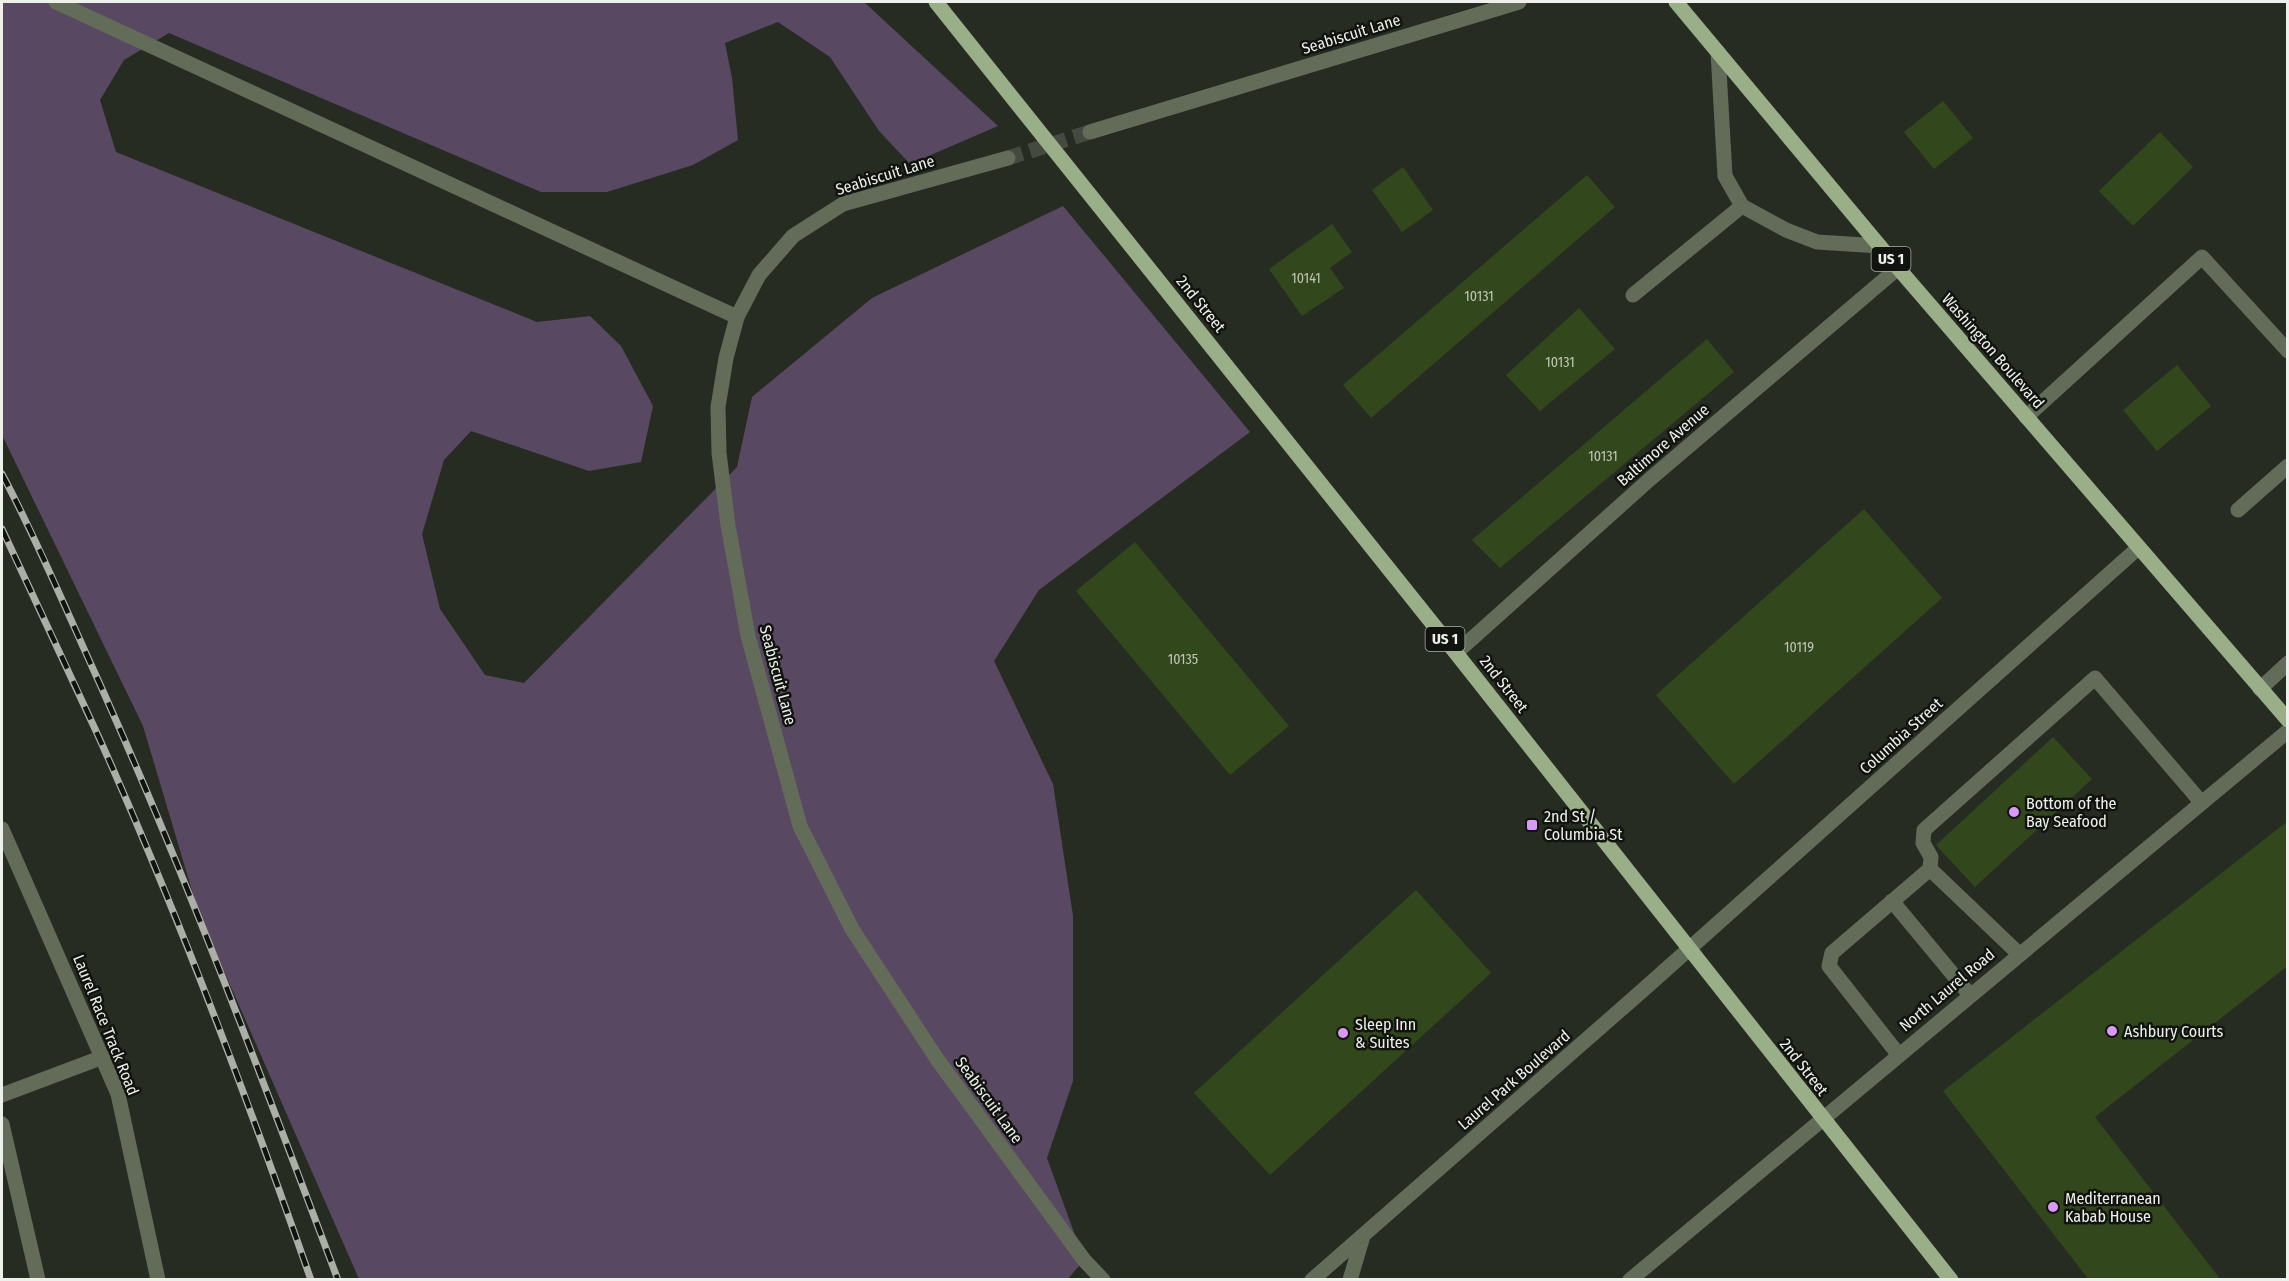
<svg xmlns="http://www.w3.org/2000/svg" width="2289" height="1281" viewBox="0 0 2289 1281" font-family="'Fira Sans Condensed',sans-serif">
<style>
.green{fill:#584861}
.building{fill:#33471c}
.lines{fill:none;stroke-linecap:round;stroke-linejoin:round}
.street-tunnel{stroke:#454a41;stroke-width:15;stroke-dasharray:15 8;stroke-linecap:butt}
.lane{stroke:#626c59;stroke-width:15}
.street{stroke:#626c59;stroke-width:15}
.primary{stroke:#9aaf87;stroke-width:15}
.rail-casing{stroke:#abafa8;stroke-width:7}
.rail{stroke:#11130f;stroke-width:4.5;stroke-dasharray:14;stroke-linecap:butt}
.poi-dot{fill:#d99af7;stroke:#11130f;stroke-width:2}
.labels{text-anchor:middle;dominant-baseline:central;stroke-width:5;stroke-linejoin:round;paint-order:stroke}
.number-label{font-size:14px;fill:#bfc6b7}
.shield{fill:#11130f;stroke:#acaea9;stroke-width:1.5}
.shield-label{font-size:15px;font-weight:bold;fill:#eef1eb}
.street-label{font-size:16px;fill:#eef1eb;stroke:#11130f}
.poi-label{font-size:16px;fill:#eef1eb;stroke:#11130f;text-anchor:start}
</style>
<rect width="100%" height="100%" fill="#272c23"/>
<!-- green -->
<path class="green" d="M2,2H864L998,126L910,164L879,131L830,57L778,22L725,43L732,78L738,140L693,165L607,192H541L169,33L124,60L100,100L116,152L537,322L590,316L621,346L653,406L641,462L589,471L471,431L444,460L422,534L440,609L485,675L524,683L737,467L752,397L872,298L1063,206L1250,432L1039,590L994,661L1053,784L1073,916V1081L1047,1158L1084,1260L1067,1280L359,1279L199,914L143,726L2,435Z"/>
<!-- building -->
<g class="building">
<path d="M1943,101L1973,138L1934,169L1904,132Z"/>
<path d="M2160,132L2193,167L2133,226L2099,191Z"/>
<path d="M1403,167L1433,210L1402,232L1372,190Z"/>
<path d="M1587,175L1615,207L1371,418L1343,385Z"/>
<path d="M1332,224L1352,252L1330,268L1344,288L1302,316L1269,269Z"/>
<path d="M1579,308L1615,349L1540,411L1506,375Z"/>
<path d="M1707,339L1734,372L1500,568L1472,540Z"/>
<path d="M2177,365L2211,406L2157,451L2123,410Z"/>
<path d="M1864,509L1942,598L1734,784L1656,695Z"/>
<path d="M1135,542L1289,726L1230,775L1076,591Z"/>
<path d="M2053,737L2092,779L1975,887L1936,845Z"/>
<path d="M2288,821V971L2285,968L2095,1117L2221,1280H2089L1943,1091Z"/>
<path d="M1416,890L1491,973L1270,1175L1194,1093Z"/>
</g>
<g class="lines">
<!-- street-tunnel -->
<path class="street-tunnel" d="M1008,158L1090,132"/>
<!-- lane -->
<g class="lane">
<path d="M56,2L737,317"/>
<path d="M1718,52L1725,176L1742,206L1786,230L1817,242L1880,246"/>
<path d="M1633,295L1742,206"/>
<path d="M2026,417L2202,257L2288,351"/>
<path d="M2238,510L2288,466"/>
<path d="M1930,869L2019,954"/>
<path d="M1892,901L1970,995"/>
<path d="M1898,1054L1829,966L1832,953L1930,869L1931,857L1923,843L1924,830L2095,678L2201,802"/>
<path d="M2,1095L103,1057"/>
<path d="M2,1124L38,1280"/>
</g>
<!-- street -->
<g class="street">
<path d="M1090,132L1519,2"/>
<path d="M1008,158L843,204L793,236L759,275L737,317L726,358L718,407L719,453L728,525L748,636L800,826L852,929L937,1059L1084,1260L1103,1280"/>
<path d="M1456,653L1650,479L1898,268"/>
<path d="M2260,689L2288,663"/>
<path d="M2,829L118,1094L158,1280"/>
<path d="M1312,1280L1643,990L2137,549"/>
<path d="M1350,1280L1363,1236"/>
<path d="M1630,1280L2288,731"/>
</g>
<!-- primary -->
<g class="primary">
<path d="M936,2L1456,653L1951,1280"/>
<path d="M1676,2L1898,268L2288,720"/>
</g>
<defs>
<g id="rail">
<path d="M2,474C36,538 64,605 94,671C184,870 261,1075 338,1280"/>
<path d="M2,529C33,596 65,663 96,731C177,910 246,1094 311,1280"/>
</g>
</defs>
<!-- rail casing -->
<use href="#rail" class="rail-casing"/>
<!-- rail -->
<use href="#rail" class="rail"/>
</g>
<!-- markers -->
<g class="poi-dot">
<circle cx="2014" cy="812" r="6"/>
<rect x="1526" y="819" width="12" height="12" rx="3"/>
<circle cx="2112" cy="1031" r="6"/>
<circle cx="1343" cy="1033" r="6"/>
<circle cx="2053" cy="1207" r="6"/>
</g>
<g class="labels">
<!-- number labels -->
<g class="number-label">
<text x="1306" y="278">10141</text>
<text x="1479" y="296">10131</text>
<text x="1560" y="362">10131</text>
<text x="1603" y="456">10131</text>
<text x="1799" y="647">10119</text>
<text x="1183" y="659">10135</text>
</g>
<!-- shield labels -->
<g class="shield">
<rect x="1871.5" y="247" width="39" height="24" rx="4.5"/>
<rect x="1425.5" y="627" width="39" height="24" rx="4.5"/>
</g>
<g class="shield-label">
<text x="1891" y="259">US 1</text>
<text x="1445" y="639">US 1</text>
</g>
<!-- street labels -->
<g class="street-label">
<text transform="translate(1351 34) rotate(-17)">Seabiscuit Lane</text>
<text transform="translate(885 175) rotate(-17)">Seabiscuit Lane</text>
<text transform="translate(1201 304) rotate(51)">2nd Street</text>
<text transform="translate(1993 351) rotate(49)">Washington Boulevard</text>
<text transform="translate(1663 445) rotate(-41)">Baltimore Avenue</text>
<text transform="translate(778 675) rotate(75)">Seabiscuit Lane</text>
<text transform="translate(1504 684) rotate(52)">2nd Street</text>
<text transform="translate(1901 736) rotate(-42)">Columbia Street</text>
<text transform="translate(1947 990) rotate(-40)">North Laurel Road</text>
<text transform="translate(106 1025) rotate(68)">Laurel Race Track Road</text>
<text transform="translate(1804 1067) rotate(52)">2nd Street</text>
<text transform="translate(1514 1080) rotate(-41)">Laurel Park Boulevard</text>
<text transform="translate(989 1100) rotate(54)">Seabiscuit Lane</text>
</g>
<!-- poi labels -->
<g class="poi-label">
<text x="2026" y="803">Bottom of the<tspan x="2026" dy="18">Bay Seafood</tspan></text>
<text x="1544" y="816">2nd St /<tspan x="1544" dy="18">Columbia St</tspan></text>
<text x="1355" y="1024">Sleep Inn<tspan x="1355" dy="18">&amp; Suites</tspan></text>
<text x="2124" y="1031">Ashbury Courts</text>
<text x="2065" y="1198">Mediterranean<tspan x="2065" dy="18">Kabab House</tspan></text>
</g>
</g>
<!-- border -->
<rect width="2289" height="1281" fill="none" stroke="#eef1eb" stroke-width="6"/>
</svg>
